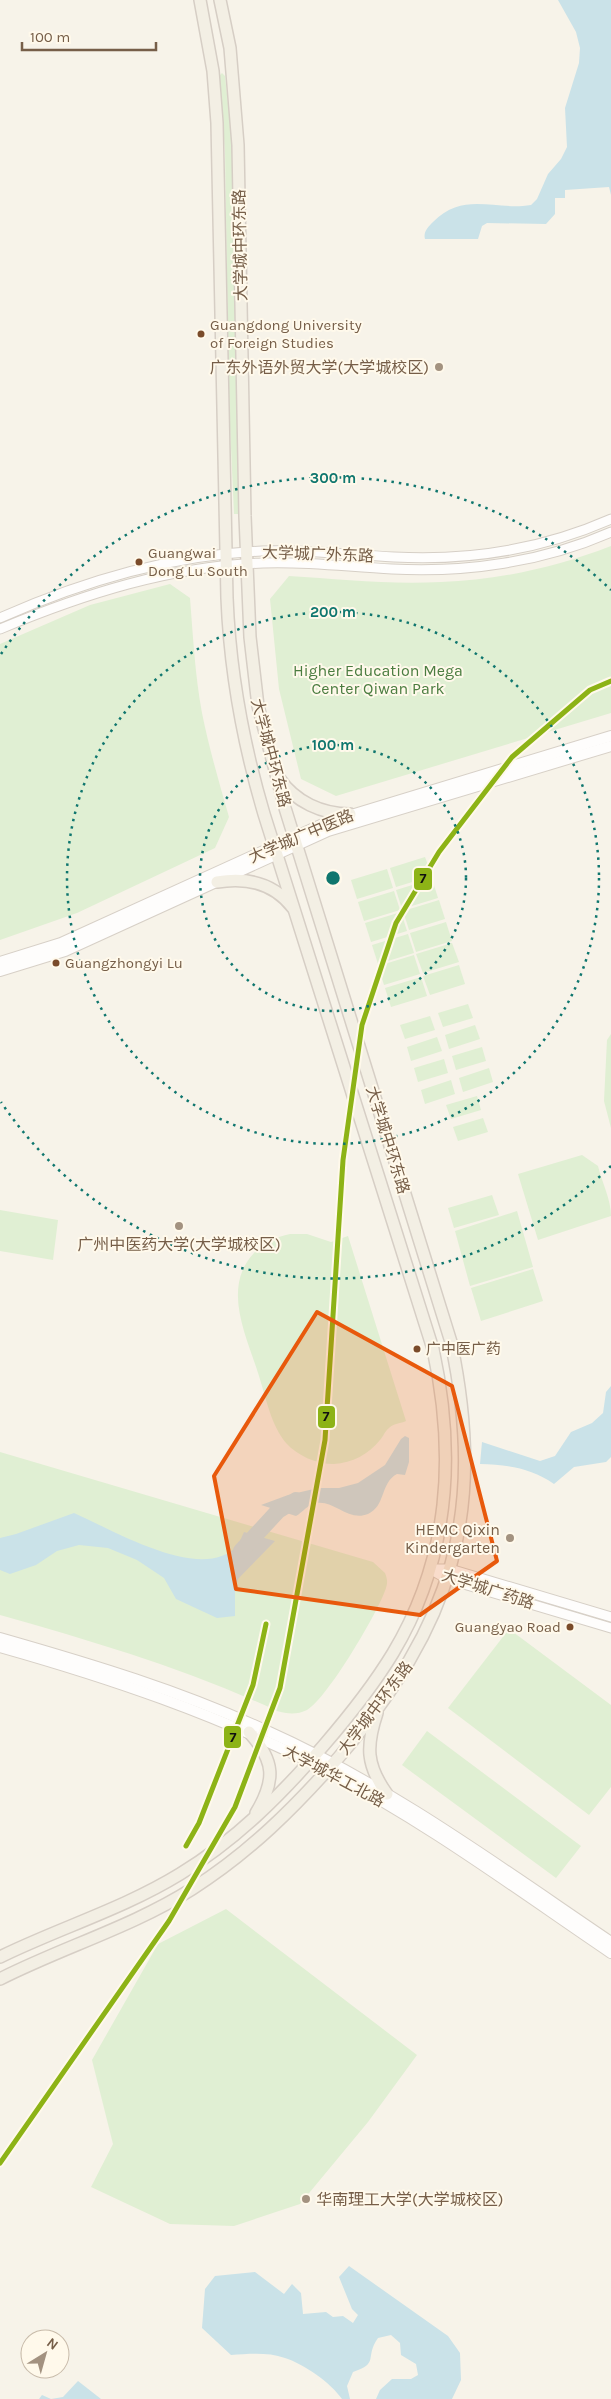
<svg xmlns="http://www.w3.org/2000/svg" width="611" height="2399" viewBox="0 0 611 2399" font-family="Karla,'Noto Sans SC',sans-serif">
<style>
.green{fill:#e0efd3}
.water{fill:#cae2e8}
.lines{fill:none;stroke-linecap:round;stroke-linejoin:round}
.river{stroke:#cae2e8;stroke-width:16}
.tertiary-casing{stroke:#d6cfc6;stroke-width:11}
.secondary-casing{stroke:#d7d0c7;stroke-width:12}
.primary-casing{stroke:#d6cec5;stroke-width:14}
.tertiary{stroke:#fefdfc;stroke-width:9}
.secondary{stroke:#fefdfc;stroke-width:10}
.primary{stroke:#f3efe4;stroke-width:11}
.metro-1-casing{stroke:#fff9eb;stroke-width:9}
.metro-1{stroke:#8db316;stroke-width:5}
.marked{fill:#e8590c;fill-opacity:0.2;stroke:#e8590c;stroke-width:4;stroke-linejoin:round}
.ring{fill:none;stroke:#0f766e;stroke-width:2.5;stroke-dasharray:2.5 5}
.bus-dot{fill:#7a4b2a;stroke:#fff9eb;stroke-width:2}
.poi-dot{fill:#a39280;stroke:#fff9eb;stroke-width:2}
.labels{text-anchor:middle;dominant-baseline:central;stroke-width:4;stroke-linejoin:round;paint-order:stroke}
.bus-label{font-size:15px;fill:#765e48;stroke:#fff9eb;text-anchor:start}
.street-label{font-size:16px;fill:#765e48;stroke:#fff9eb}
.poi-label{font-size:16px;fill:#765e48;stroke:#fff9eb;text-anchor:end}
.park-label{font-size:16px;fill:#4b7d40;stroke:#fff9eb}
.centre{fill:#0f766e;stroke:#fff9eb;stroke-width:2.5}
.ring-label{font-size:15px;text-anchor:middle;font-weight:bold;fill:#0f766e;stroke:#fff9eb;stroke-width:4;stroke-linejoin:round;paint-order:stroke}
.line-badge{stroke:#fff9eb;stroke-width:2}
.pale-badge-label{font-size:14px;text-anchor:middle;font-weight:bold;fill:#111}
</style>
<rect width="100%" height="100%" fill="#f7f3e9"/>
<!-- green -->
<g class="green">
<path d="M222,73L225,76L233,150L240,514H234L229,404L225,151L219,76Z"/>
<path d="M611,546V713L336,796L301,779L279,689L270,599L289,576C339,579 390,585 441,582C499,580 557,567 611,546Z"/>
<path d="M170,584L190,598C193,636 195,675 202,713C209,748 219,782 229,817L215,848L77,913L0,940V644L90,605Z"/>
<path d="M425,857L432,876L396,887L390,868Z"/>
<path d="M387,869L393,888L357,899L351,880Z"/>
<path d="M432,879L438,898L402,909L396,890Z"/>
<path d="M394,891L400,910L364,921L358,902Z"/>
<path d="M439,900L445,919L409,930L403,911Z"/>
<path d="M401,912L407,931L371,942L365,923Z"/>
<path d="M446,922L452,941L416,952L410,933Z"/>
<path d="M408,934L414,953L378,964L372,945Z"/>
<path d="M452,943L459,962L423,973L416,954Z"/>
<path d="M414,955L420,974L384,985L378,966Z"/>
<path d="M459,965L465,984L430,995L423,976Z"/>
<path d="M421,977L427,996L391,1007L385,988Z"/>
<path d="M468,1004L473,1018L443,1027L438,1013Z"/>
<path d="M430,1016L435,1030L405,1039L400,1025Z"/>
<path d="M475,1025L480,1039L449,1049L445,1035Z"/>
<path d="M611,1034V1128L604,1101L607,1040Z"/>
<path d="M437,1037L442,1051L411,1061L407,1047Z"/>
<path d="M482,1047L486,1061L456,1070L452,1056Z"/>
<path d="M444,1059L448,1073L418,1082L414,1068Z"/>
<path d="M489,1068L493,1082L463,1092L459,1078Z"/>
<path d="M451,1080L455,1094L425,1104L421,1090Z"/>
<path d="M477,1096L481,1110L451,1119L446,1105Z"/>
<path d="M483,1118L488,1132L458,1141L453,1127Z"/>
<path d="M582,1155L598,1166C602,1183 611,1199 611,1216L538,1240L518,1174Z"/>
<path d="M492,1195L499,1215L454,1228L448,1208Z"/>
<path d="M0,1210L58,1220L53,1260L0,1251Z"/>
<path d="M517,1211L533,1267L470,1286L455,1231Z"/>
<path d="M290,1234H307L331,1242L348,1236L406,1421C402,1423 392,1424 389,1428C385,1431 383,1437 380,1440C369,1454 352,1463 334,1464C316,1464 298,1456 286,1443C271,1425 266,1398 259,1376C247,1337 221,1288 254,1253C264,1243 276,1237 290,1234Z"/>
<path d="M533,1269L543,1301L481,1321L471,1288Z"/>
<path d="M0,1452L373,1562L385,1573C387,1578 388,1582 386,1588C379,1611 327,1699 307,1710C297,1715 287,1714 277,1711C187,1669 95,1642 0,1615Z"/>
<path d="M509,1629L611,1705V1787L589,1815L448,1708Z"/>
<path d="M427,1731L581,1846L556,1878L402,1765Z"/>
<path d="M226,1909L417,2055L368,2122L300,2204L234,2226L170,2224L91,2187L113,2144L92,2060L158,1944Z"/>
</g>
<!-- water -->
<g class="water">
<path d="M558,0H611V195L609,187L565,190V198H555V214L546,224L487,223L482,226L478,239H425C423,232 428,227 433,222C464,191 494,211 531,205L537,199L548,174L561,159L567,147L565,108L579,63L580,48L576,32Z"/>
<path d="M611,1386V1457L606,1462L574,1467L554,1484C531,1468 508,1465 480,1464L482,1442L540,1461L555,1456L571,1432L592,1423L603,1413L606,1392Z"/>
<path d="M405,1436L409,1438V1462L405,1475L397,1474C380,1483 386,1506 368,1514C348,1522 335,1500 316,1503C307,1505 303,1512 296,1516L261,1505L288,1495L318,1488H339L358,1483L385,1465L401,1439Z"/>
<path d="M74,1513C111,1529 202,1584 237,1546C240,1542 242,1536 244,1532L275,1541L238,1579L235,1592V1616L217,1618L176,1599L164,1578L137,1560L108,1548L79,1545L57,1551L36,1565L10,1574L0,1570V1538L16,1534Z"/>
<path d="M349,2266L448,2336L460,2353L461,2380L452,2399H376L380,2390L392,2379H411L418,2375L416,2364L401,2355L400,2343L391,2335L378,2338C364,2358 380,2363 353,2372L347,2386L350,2399H342C331,2383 304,2364 285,2358C268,2352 248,2354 231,2355L202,2328L205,2289L215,2276L255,2272L284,2294L292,2284L301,2293L303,2314L326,2312L333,2317L343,2316L353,2323L358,2315L352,2309L339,2277Z"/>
<path d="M78,2381L101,2399H39L42,2395L51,2399L63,2397Z"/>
</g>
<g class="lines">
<!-- river -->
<path class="river" d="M241,1551L278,1511L296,1500"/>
<defs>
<g id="tertiary">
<path d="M0,618C81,582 172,555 262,551C306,549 350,555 394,557C468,561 543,549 611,519"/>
<path d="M0,629C84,594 171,566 263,563C306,561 349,567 392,569C466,573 543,562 611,532"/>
<path d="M430,1569L447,1579L611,1628"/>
<path d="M430,1569H450L611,1617"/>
</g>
<g id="secondary">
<path d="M0,962L61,943L325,823L611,736"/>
<path d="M0,971L65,951L328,831L611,746"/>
<path d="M0,1638C91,1664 181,1691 267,1731C390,1786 500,1867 611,1942"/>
<path d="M0,1647C110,1678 216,1714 318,1766C421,1818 515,1888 611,1953"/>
</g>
<g id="primary">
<path d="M279,778C295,802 322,814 350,814"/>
<path d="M217,882C247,877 274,883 293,908"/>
<path d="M377,1713C366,1746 366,1765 387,1794"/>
<path d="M249,1732C275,1761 276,1780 256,1813"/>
<path d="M0,1957C59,1928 123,1909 180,1874C236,1840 281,1795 324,1745C349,1716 373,1686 393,1653C450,1558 456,1455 433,1349L264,814C243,743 230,673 227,598L217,123L213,71L200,0"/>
<path d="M0,1979C63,1947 132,1927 192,1889C249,1853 295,1807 339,1757C452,1625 487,1514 451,1342L285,808L258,706L250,637L245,516L238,145L230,48L220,0"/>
</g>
</defs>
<!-- tertiary casing -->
<use href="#tertiary" class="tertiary-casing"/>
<!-- secondary casing -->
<use href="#secondary" class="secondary-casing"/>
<!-- primary casing -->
<use href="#primary" class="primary-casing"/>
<!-- tertiary -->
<use href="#tertiary" class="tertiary"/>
<!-- secondary -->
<use href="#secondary" class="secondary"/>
<!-- primary -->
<use href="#primary" class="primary"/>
<defs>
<g id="metro-1">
<path d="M186,1846L199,1823L253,1685L266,1624"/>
<path d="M0,2163L169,1921L235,1807L280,1688L325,1440L343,1160L362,1025L396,923L439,852L512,757L590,690L611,681"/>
</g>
</defs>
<!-- metro-1 casing -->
<use href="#metro-1" class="metro-1-casing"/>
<!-- metro-1 -->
<use href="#metro-1" class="metro-1"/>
</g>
<!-- marked area -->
<path class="marked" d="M317,1312L452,1386L497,1561L420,1615L236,1589L214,1476Z"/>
<!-- distance rings -->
<g class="ring">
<circle cx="333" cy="878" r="133"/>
<circle cx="333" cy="878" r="266"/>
<path d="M611 1166A400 400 0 0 1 1 1102M1 654A400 400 0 0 1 611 590"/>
</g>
<!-- markers -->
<g class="bus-dot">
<circle cx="201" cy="334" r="4.5"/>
<circle cx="139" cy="562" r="4.5"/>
<circle cx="56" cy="963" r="4.5"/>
<circle cx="417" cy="1349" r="4.5"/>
<circle cx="570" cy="1627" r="4.5"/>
</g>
<g class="poi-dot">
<circle cx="439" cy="367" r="5"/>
<circle cx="179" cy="1226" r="5"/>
<circle cx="510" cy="1538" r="5"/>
<circle cx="306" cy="2199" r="5"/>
</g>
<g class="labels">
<!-- bus labels -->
<g class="bus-label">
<text x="210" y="325">Guangdong University<tspan x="210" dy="18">of Foreign Studies</tspan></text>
<text x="148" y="553">Guangwai<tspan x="148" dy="18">Dong Lu South</tspan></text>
<text x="65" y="963">Guangzhongyi Lu</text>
<text x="426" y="1349">广中医广药</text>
<text x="561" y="1627" text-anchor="end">Guangyao Road</text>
</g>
<!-- street labels -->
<g class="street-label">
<text transform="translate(240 245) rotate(-91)">大学城中环东路</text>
<text transform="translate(318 554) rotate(2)">大学城广外东路</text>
<text transform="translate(271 753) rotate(75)">大学城中环东路</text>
<text transform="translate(301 836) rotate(-23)">大学城广中医路</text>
<text transform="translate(388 1140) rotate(73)">大学城中环东路</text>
<text transform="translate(488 1589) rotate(18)">大学城广药路</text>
<text transform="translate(375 1708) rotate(-53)">大学城中环东路</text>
<text transform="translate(334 1776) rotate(28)">大学城华工北路</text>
</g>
<!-- poi labels -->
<g class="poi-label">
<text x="429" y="367">广东外语外贸大学(大学城校区)</text>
<text x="179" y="1244" text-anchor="middle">广州中医药大学(大学城校区)</text>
<text x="500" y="1529">HEMC Qixin<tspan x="500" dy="18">Kindergarten</tspan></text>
<text x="316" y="2199" text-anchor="start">华南理工大学(大学城校区)</text>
</g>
<!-- park labels -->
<g class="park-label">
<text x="378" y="670">Higher Education Mega<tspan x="378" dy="18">Center Qiwan Park</tspan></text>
</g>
</g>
<circle cx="333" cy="878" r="8" class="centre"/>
<g class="ring-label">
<text x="333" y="483">300 m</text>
<text x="333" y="617">200 m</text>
<text x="333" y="750">100 m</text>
</g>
<g class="line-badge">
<rect x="413" y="867" width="20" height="24" rx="5" fill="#8db316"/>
<rect x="317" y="1405" width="19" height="24" rx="5" fill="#8db316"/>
<rect x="223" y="1725" width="19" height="24" rx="5" fill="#8db316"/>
</g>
<g class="pale-badge-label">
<text x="423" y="883">7</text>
<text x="326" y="1421">7</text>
<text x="233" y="1742">7</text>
</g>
<!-- north arrow -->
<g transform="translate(45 2354) rotate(37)"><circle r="24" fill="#fff9eb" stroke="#c8bbaa"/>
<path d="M0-4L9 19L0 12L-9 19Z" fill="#a39280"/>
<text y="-8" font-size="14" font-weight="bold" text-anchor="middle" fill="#765e48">N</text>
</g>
<!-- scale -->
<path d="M22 42v8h134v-8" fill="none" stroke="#765e48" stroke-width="2.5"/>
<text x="30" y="42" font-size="15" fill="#765e48" stroke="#fff9eb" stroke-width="4" paint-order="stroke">100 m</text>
</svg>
